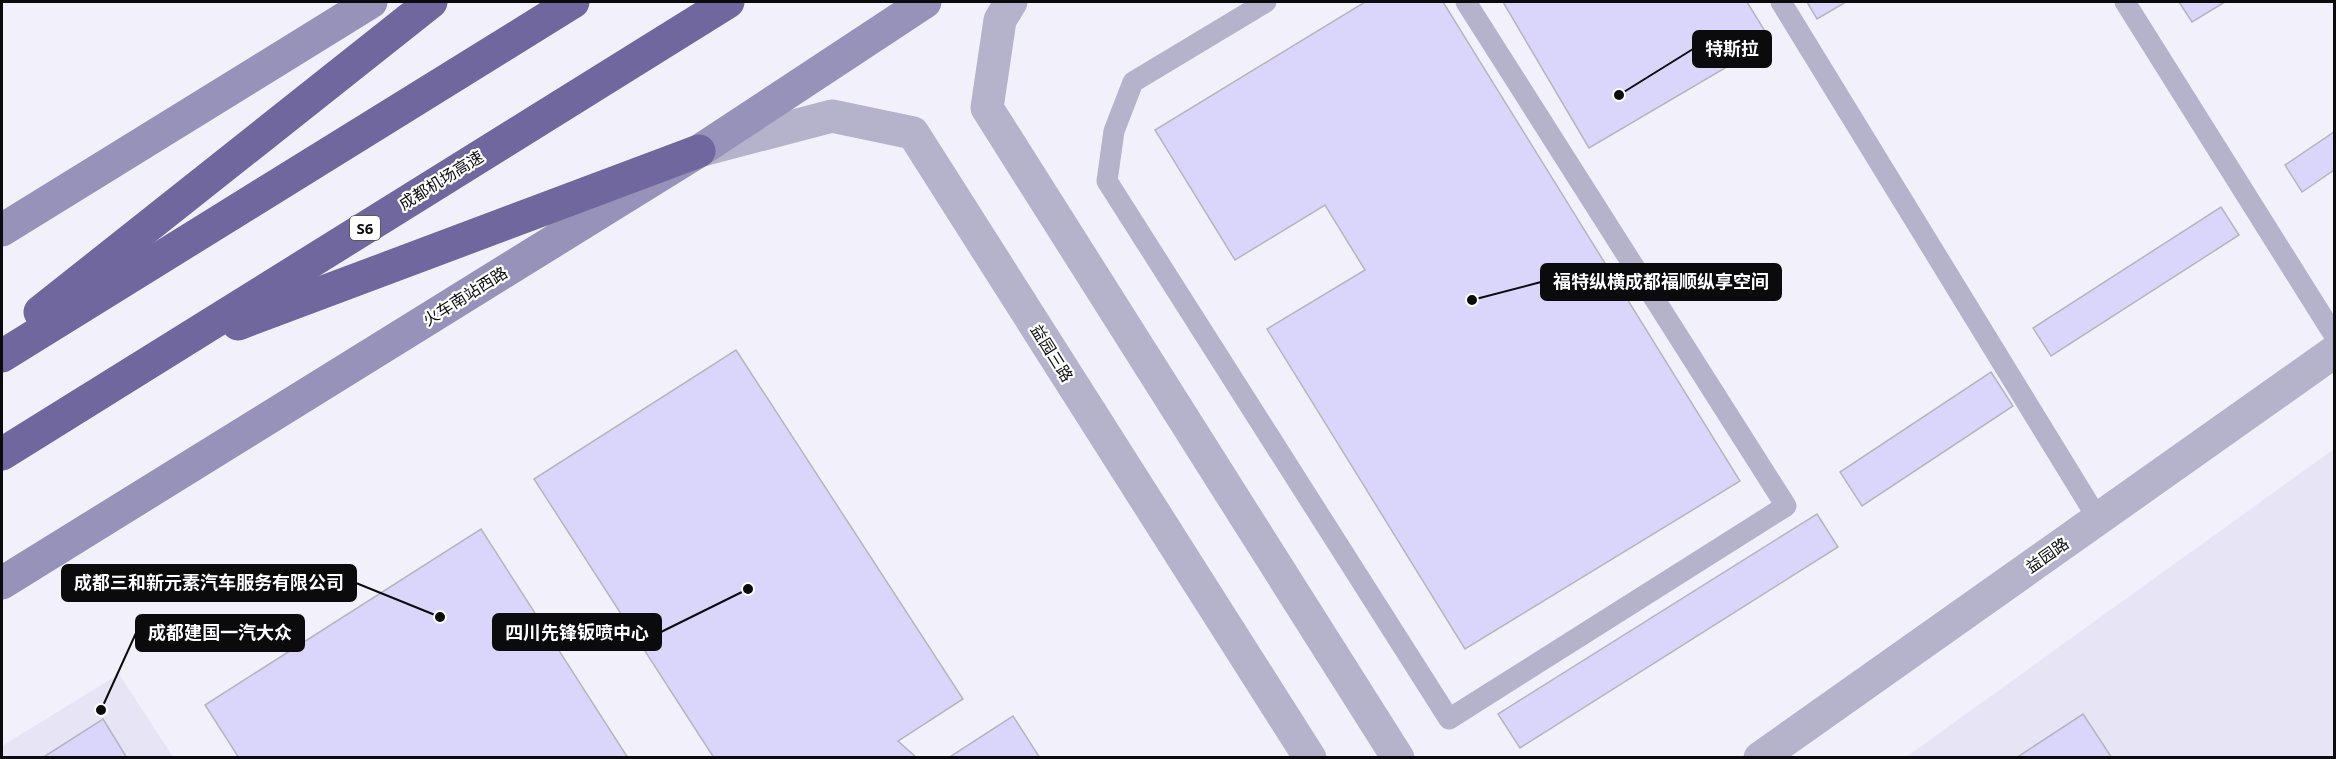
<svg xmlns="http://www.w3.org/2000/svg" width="2336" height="759" viewBox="0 0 2336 759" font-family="'Noto Sans','Noto Sans SC',sans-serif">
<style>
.built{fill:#e7e5f5}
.building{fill:#dad6fb;stroke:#b6b5be;stroke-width:1.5}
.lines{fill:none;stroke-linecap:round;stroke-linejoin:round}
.lane{stroke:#b5b2cc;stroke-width:21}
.street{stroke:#b5b2cc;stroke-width:33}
.secondary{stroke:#9792b9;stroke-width:33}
.highway{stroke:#6f679d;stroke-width:33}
.labels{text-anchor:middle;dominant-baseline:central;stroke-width:4.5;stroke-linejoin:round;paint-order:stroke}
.shield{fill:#fff;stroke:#545456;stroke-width:1.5}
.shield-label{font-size:15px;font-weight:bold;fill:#0b0b0e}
.street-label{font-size:16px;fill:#0b0b0e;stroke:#fff}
.leader{fill:none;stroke:#0b0b0e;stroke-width:2}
.callout-dot{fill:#0b0b0e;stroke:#fff;stroke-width:2}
.callout{fill:#0b0b0e;stroke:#0b0b0e;stroke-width:2}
.callout-label{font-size:18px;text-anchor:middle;font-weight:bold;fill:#fff}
</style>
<rect width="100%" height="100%" fill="#f2f1fb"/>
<!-- built -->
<g class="built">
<path d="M2334,449V757H1906Z"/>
<path d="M119,674L173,757L2,758V746Z"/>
</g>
<!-- building -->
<g class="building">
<path d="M1365,2H1443L1740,481L1465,649L1267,329L1365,270L1325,205L1235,260L1155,130Z"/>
<path d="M1503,2H1747L1771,41L1589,148Z"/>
<path d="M1807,2H1846L1817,19Z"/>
<path d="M2179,2H2225L2192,22Z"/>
<path d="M2334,132V170L2302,192L2285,165Z"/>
<path d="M2221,207L2239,235L2051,356L2033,328Z"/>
<path d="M736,350L963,699L898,741L917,758H714L534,479Z"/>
<path d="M1991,372L2013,406L1862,506L1840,472Z"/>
<path d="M1817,514L1838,547L1520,748L1498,714Z"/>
<path d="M481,529L628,758H239L205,705Z"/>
<path d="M2083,714L2112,758H2016Z"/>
<path d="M1013,716L1040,758H948Z"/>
<path d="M103,719L127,758H42Z"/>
</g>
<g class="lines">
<!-- lane -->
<g class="lane">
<path d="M1266,2L1133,82L1114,131L1107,181L1449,719L1786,506L1466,2"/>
<path d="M1781,2L2098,519"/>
<path d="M2125,2L2334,335"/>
</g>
<!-- street -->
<g class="street">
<path d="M1011,2L1000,20L987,108L1398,758"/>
<path d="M706,149L832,116L913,133L1310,758"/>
<path d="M1760,758L2334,352"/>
</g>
<!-- secondary -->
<g class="secondary">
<path d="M2,230L371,2"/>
<path d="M2,583L699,151L925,2"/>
</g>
<!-- highway -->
<g class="highway">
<path d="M40,312L431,2"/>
<path d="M238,324L699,151"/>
<path d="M2,356L573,2"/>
<path d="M2,454L728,2"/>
</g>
</g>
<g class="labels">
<!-- shield labels -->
<rect class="shield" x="350" y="216" width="30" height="24" rx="4.5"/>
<g class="shield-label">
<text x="365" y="228">S6</text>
</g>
<!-- street labels -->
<g class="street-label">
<text transform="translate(441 180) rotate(-32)">成都机场高速</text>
<text transform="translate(465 296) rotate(-32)">火车南站西路</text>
<text transform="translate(1052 353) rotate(58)">益园三路</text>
<text transform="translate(2047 555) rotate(-35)">益园路</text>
</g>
</g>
<!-- callouts -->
<path class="leader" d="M1619 95L1693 49M1472 300L1541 282M440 617L356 583M748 589L661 632M101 710L136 633"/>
<g class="callout-dot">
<circle cx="1619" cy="95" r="6"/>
<circle cx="1472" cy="300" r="6"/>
<circle cx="440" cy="617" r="6"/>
<circle cx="748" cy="589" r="6"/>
<circle cx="101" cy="710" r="6"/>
</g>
<g class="callout">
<rect x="1693" y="31" width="78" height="36" rx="6"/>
<rect x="1541" y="264" width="240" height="36" rx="6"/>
<rect x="62" y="565" width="294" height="36" rx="6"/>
<rect x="493" y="614" width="168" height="36" rx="6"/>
<rect x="136" y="615" width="168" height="36" rx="6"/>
</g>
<g class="callout-label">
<text x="1732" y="55">特斯拉</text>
<text x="1661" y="288">福特纵横成都福顺纵享空间</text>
<text x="209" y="589">成都三和新元素汽车服务有限公司</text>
<text x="577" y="639">四川先锋钣喷中心</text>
<text x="220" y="639">成都建国一汽大众</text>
</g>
<!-- border -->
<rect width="2336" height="759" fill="none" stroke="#0b0b0e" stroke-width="6"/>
</svg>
